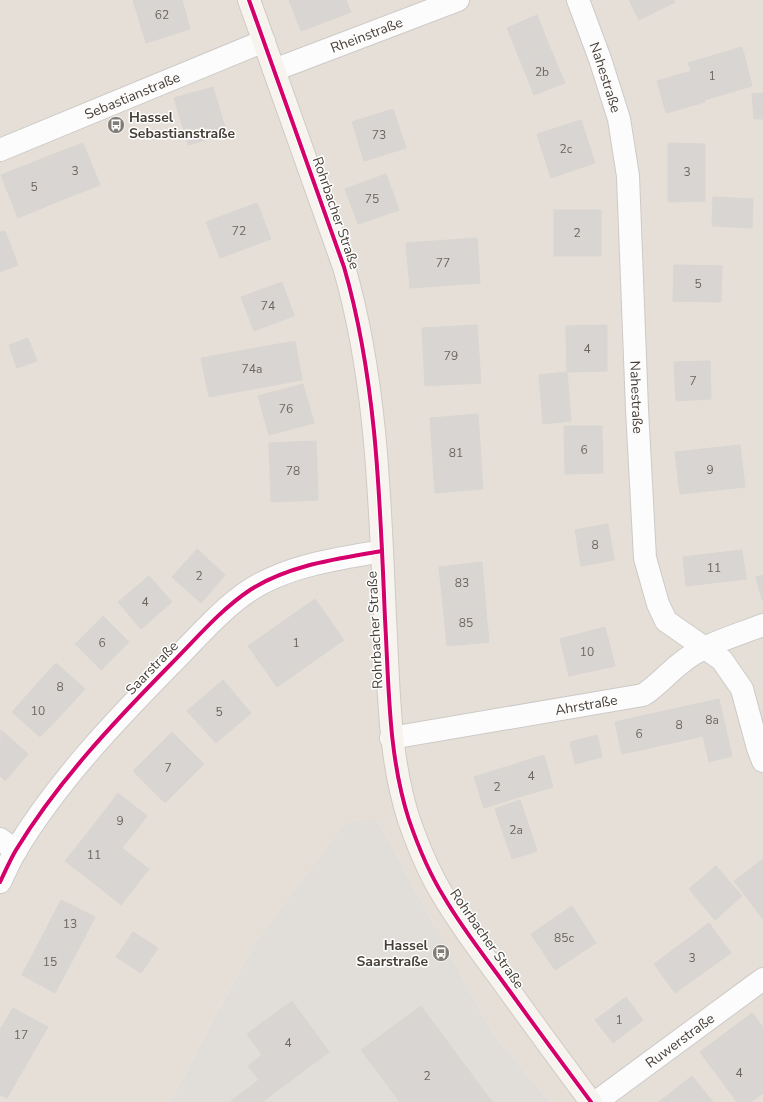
<svg xmlns="http://www.w3.org/2000/svg" width="763" height="1102" viewBox="0 0 763 1102" font-family="'Nunito Sans',sans-serif">
<style>
.residential{fill:#e5dfd8}
.industrial{fill:#e1ddd9}
.building{fill:#d9d5d2;stroke:#d9d5d1}
.lines{fill:none;stroke-linecap:round;stroke-linejoin:round}
.street-casing{stroke:#cdcac7;stroke-width:24}
.secondary-casing{stroke:#d0cac2;stroke-width:24}
.street{stroke:#fdfcfc;stroke-width:22}
.secondary{stroke:#f7f4ef;stroke-width:22}
.cycleway-casing{stroke:#fff;stroke-width:6}
.cycleway{stroke:#d6006c;stroke-width:4}
.labels{text-anchor:middle;dominant-baseline:central;stroke-width:3;stroke-linejoin:round;paint-order:stroke}
.number-label{font-size:12px;fill:#6d665f}
.street-label{font-size:14px;fill:#473f37;stroke:#fff}
.poi-label{font-size:14px;font-weight:bold;fill:#473f37;stroke:#fff;text-anchor:start}
</style>
<rect width="100%" height="100%" fill="#f1eeeb"/>
<!-- residential -->
<path class="residential" d="M0,0H763V1102H550L493,1034L376,818L252,948L170,1102H0Z"/>
<!-- industrial -->
<path class="industrial" d="M376,818L493,1034L550,1102H170L252,948L345,824Z"/>
<!-- building -->
<g class="building">
<path d="M133,0H182L190,29L146,43Z"/>
<path d="M289,0H346L351,12L301,31Z"/>
<path d="M629,0H674L675,2L639,20Z"/>
<path d="M537,15L550,48L520,60L507,28Z"/>
<path d="M742,47L752,86L704,100L705,102L666,113L657,81L691,71L688,63Z"/>
<path d="M550,48L565,83L534,95L520,60Z"/>
<path d="M213,87L227,134L188,145L174,98Z"/>
<path d="M763,93V119H754L752,94Z"/>
<path d="M393,109L406,148L364,161L352,122Z"/>
<path d="M581,120L595,163L551,178L537,134Z"/>
<path d="M83,143L100,185L66,198L49,156Z"/>
<path d="M668,143L705,144V201L668,202Z"/>
<path d="M49,156L66,198L18,218L1,175Z"/>
<path d="M386,174L399,210L358,224L345,189Z"/>
<path d="M713,197L753,199L752,228L712,226Z"/>
<path d="M257,203L271,239L220,258L206,222Z"/>
<rect x="554" y="210" width="47" height="46"/>
<path d="M5,231L18,265L0,272V232Z"/>
<path d="M477,238L480,283L410,288L406,243Z"/>
<path d="M674,265L722,266L721,302L673,301Z"/>
<path d="M282,282L294,316L254,331L241,297Z"/>
<path d="M477,325L481,383L425,386L422,328Z"/>
<path d="M607,325V371L567,372L566,326Z"/>
<path d="M28,338L37,361L17,368L9,345Z"/>
<path d="M295,341L302,380L209,397L201,358Z"/>
<path d="M710,361L711,399L676,401L674,362Z"/>
<path d="M567,372L571,421L543,424L539,375Z"/>
<path d="M303,384L314,423L269,435L258,396Z"/>
<path d="M478,414L483,489L435,493L430,418Z"/>
<path d="M564,426H602L603,473L565,474Z"/>
<path d="M316,441L318,500L271,502L269,443Z"/>
<path d="M740,445L745,487L680,494L675,452Z"/>
<path d="M608,524L614,560L581,566L575,530Z"/>
<path d="M197,549L225,575L201,603L172,577Z"/>
<path d="M742,550L746,579L686,586L683,557Z"/>
<path d="M482,562L485,600L443,605L439,567Z"/>
<path d="M763,575V600H762L756,577Z"/>
<path d="M149,576L172,602L141,629L118,602Z"/>
<path d="M315,599L344,640L277,687L248,646Z"/>
<path d="M485,600L489,642L447,646L443,605Z"/>
<path d="M103,616L129,642L101,670L75,644Z"/>
<path d="M605,627L615,666L569,676L560,639Z"/>
<path d="M56,663L85,689L65,711L36,685Z"/>
<path d="M223,680L251,713L216,743L187,711Z"/>
<path d="M36,685L65,711L40,737L12,712Z"/>
<path d="M719,699L732,756L709,762L696,704Z"/>
<path d="M696,704L703,736L663,745L655,713Z"/>
<path d="M655,713L663,745L622,754L615,722Z"/>
<path d="M1,730L28,754L5,781L0,776Z"/>
<path d="M172,732L204,764L165,803L133,771Z"/>
<path d="M597,735L602,757L575,764L570,742Z"/>
<path d="M544,755L553,787L519,797L509,766Z"/>
<path d="M509,766L519,797L484,808L474,777Z"/>
<path d="M118,793L147,816L122,848L93,826Z"/>
<path d="M520,800L537,851L512,859L495,809Z"/>
<path d="M93,826L122,848L95,884L65,861Z"/>
<path d="M122,848L149,869L121,905L95,884Z"/>
<path d="M763,859V919L734,881Z"/>
<path d="M716,866L742,896L715,920L689,889Z"/>
<path d="M61,900L95,917L79,948L45,931Z"/>
<path d="M572,906L596,943L555,970L531,934Z"/>
<path d="M709,923L731,953L675,993L654,964Z"/>
<path d="M45,931L79,948L55,993L22,975Z"/>
<path d="M133,932L158,948L141,973L116,957Z"/>
<path d="M626,997L643,1020L613,1043L595,1020Z"/>
<path d="M292,1001L329,1052L262,1102H232L231,1101L259,1080L248,1066L262,1055L247,1034Z"/>
<path d="M421,1006L492,1102H400L361,1050Z"/>
<path d="M13,1008L48,1027L30,1058L0,1041V1030Z"/>
<path d="M752,1013L763,1027V1093L751,1102H737L700,1052Z"/>
<path d="M0,1041L30,1058L7,1098L0,1095Z"/>
<path d="M692,1076L713,1102H659Z"/>
</g>
<g class="lines">
<defs>
<g id="street">
<path id="s1" d="M578,0L600,59L619,119L628,176L637,409L645,558L658,604L666,621L722,660L742,689L758,748L763,761"/>
<path id="s2" d="M274,70L458,0"/>
<path id="s3" d="M0,150L264,41"/>
<path id="s4" d="M391,738L643,695C657,686 668,673 681,663C704,644 735,636 763,625"/>
<path d="M0,839L16,851"/>
<path d="M0,882C5,872 10,860 16,850C58,781 114,722 170,665C196,639 220,610 250,590C289,565 337,559 382,551"/>
<path id="s5" d="M596,1102L763,979"/>
</g>
<path id="secondary" d="M249,0L344,267C377,381 380,502 385,619C389,686 388,755 409,820C418,846 429,873 444,897C462,928 485,957 506,986C534,1025 562,1063 591,1102"/>
</defs>
<!-- street casing -->
<use href="#street" class="street-casing"/>
<!-- secondary casing -->
<use href="#secondary" class="secondary-casing"/>
<!-- street -->
<use href="#street" class="street"/>
<!-- secondary -->
<use href="#secondary" class="secondary"/>
<defs>
<g id="cycleway">
<path d="M249,0L344,267C377,381 380,502 385,619C389,686 388,755 409,820C418,846 429,873 444,897C462,928 485,957 506,986C534,1025 562,1063 591,1102"/>
<path d="M0,882C5,872 10,860 16,850C58,781 114,722 170,665C196,639 220,610 250,590C289,565 337,559 382,551"/>
</g>
</defs>
<!-- cycleway casing -->
<use href="#cycleway" class="cycleway-casing"/>
<!-- cycleway -->
<use href="#cycleway" class="cycleway"/>
</g>
<!-- icons -->
<defs>
<symbol id="bus-disc" viewBox="-11 -11 22 22"><circle r="9.5" fill="#827c76" stroke="#fff"/><path d="M-5-6H5V4H4V6H2V4H-2V6H-4V4H-5ZM-3.5-4V0h7V-4ZM-3.5 1.2v1.5H-2V1.2ZM2 1.2v1.5H3.5V1.2Z" fill="#fff"/></symbol>
</defs>
<g fill-rule="evenodd">
<use href="#bus-disc" x="106" y="115" width="20" height="20"/>
<use href="#bus-disc" x="431" y="943" width="20" height="20"/>
</g>
<g class="labels">
<!-- number labels -->
<g class="number-label">
<text x="162" y="15">62</text>
<text x="542" y="72">2b</text>
<text x="712" y="76">1</text>
<text x="379" y="135">73</text>
<text x="566" y="149">2c</text>
<text x="75" y="171">3</text>
<text x="687" y="172">3</text>
<text x="34" y="187">5</text>
<text x="372" y="199">75</text>
<text x="239" y="231">72</text>
<text x="577" y="233">2</text>
<text x="443" y="263">77</text>
<text x="698" y="284">5</text>
<text x="268" y="306">74</text>
<text x="587" y="349">4</text>
<text x="451" y="356">79</text>
<text x="252" y="369">74a</text>
<text x="693" y="381">7</text>
<text x="286" y="409">76</text>
<text x="584" y="450">6</text>
<text x="456" y="453">81</text>
<text x="710" y="470">9</text>
<text x="293" y="471">78</text>
<text x="595" y="545">8</text>
<text x="714" y="568">11</text>
<text x="199" y="576">2</text>
<text x="462" y="583">83</text>
<text x="145" y="602">4</text>
<text x="466" y="623">85</text>
<text x="102" y="643">6</text>
<text x="296" y="643">1</text>
<text x="587" y="652">10</text>
<text x="60" y="687">8</text>
<text x="38" y="711">10</text>
<text x="219" y="712">5</text>
<text x="712" y="720">8a</text>
<text x="679" y="725">8</text>
<text x="639" y="734">6</text>
<text x="168" y="768">7</text>
<text x="531" y="776">4</text>
<text x="497" y="787">2</text>
<text x="120" y="821">9</text>
<text x="516" y="830">2a</text>
<text x="94" y="855">11</text>
<text x="70" y="924">13</text>
<text x="564" y="938">85c</text>
<text x="692" y="958">3</text>
<text x="50" y="962">15</text>
<text x="619" y="1020">1</text>
<text x="21" y="1035">17</text>
<text x="288" y="1043">4</text>
<text x="739" y="1073">4</text>
<text x="427" y="1076">2</text>
</g>
<!-- street labels -->
<g class="street-label">
<text stroke="none"><textPath href="#s2" startOffset="99">Rheinstraße</textPath></text>
<text stroke="none"><textPath href="#s1" startOffset="82">Nahestraße</textPath></text>
<text stroke="none"><textPath href="#s3" startOffset="143">Sebastianstraße</textPath></text>
<text transform="translate(336 213) rotate(71)">Rohrbacher Straße</text>
<text stroke="none"><textPath href="#s1" startOffset="405">Nahestraße</textPath></text>
<text transform="translate(375 630) rotate(-93)">Rohrbacher Straße</text>
<text transform="translate(152 668) rotate(-46)">Saarstraße</text>
<text stroke="none"><textPath href="#s4" startOffset="198">Ahrstraße</textPath></text>
<text transform="translate(487 939) rotate(55)">Rohrbacher Straße</text>
<text stroke="none"><textPath href="#s5" startOffset="104">Ruwerstraße</textPath></text>
</g>
<!-- poi labels -->
<g class="poi-label">
<text x="129" y="117">Hassel<tspan x="129" dy="16">Sebastianstraße</tspan></text>
<text x="428" y="945" text-anchor="end">Hassel<tspan x="428" dy="16">Saarstraße</tspan></text>
</g>
</g>
</svg>
